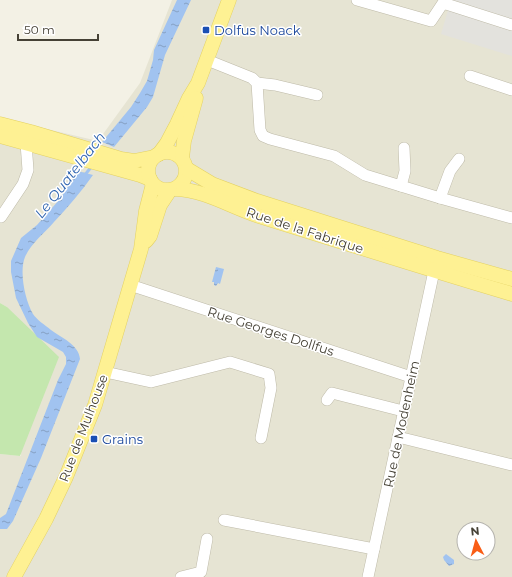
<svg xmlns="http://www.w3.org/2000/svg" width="512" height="577" viewBox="0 0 512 577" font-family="Montserrat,sans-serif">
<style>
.residential{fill:#e6e4d3;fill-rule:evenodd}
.grass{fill:#c4e7ae}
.parking{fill:#e3e2dd}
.water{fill:url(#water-ripples)}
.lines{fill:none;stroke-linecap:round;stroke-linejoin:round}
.stream{stroke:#a1c3f0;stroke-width:3}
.minor-casing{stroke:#bebaa8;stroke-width:12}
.major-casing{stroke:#e3d163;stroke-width:15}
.minor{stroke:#fff;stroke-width:11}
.major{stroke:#fef193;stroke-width:14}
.transit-dot{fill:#1a4fb4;stroke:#fff;stroke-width:1.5}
.labels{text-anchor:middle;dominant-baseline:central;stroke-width:3;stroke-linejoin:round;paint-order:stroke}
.transit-label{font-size:13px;fill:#164399;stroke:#fff;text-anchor:start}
.street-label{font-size:13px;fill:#454135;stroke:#fff}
.water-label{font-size:14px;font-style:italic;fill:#2f64b0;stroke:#fff}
</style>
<defs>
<pattern id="water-ripples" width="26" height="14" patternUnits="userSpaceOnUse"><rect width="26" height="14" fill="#a1c3f0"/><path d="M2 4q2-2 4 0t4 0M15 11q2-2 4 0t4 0" fill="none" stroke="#85a0c3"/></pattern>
</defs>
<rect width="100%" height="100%" fill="#f3f1e5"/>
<!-- residential -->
<path class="residential" d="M172,0H512V577H0V454L21,456L7,307L0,303V118L98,141L140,83ZM464,529H488V553H464Z"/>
<!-- grass -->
<path class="grass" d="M0,303L7,307L59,357L20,456L0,454Z"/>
<!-- parking -->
<path class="parking" d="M451,0H512V56L441,34Z"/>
<!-- water -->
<g class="water">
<path d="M177,0H191L165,55L153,97L147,107L114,147L102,142L131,107L140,93L147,81L153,60L154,50Z"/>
<path d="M78,171L93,175C81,192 68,207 54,222C44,234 31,243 25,257C19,272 25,300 33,314C37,320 45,325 51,330C62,338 79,345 80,359L41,458L13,521L7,529H0V518L6,514L58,380L66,364V357L63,352L37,337L28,323L16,298L11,272V261L21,238L37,225L59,200Z"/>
<path d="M216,267L224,269L220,284L218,283L216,286L214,285V282H212Z"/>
<path d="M446,554L454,560V564L449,566L444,560L443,557Z"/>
</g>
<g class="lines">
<!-- stream -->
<path class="stream" d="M84,176L92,166"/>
<defs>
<g id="minor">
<path d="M357,0L431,21L443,3L512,25"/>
<path d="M207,60L252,78L257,83L260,130L263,136L270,139L334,156L365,175L440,198L512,218"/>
<path d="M470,76L512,90"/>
<path d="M257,83L275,85L317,95"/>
<path d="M401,186L405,171L404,148"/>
<path d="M440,198L450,171L459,159"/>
<path d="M1,217L23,184L28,170L26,143"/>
<path d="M130,285L411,377"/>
<path d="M105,372L151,382L230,362L269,374L271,388L261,438"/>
<path d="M327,400L332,393L403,411"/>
<path d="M398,437L512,465"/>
<path d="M224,520L374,549"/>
<path d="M181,577L201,572L207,539"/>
<path d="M368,577L434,271"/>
</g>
<g id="major">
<path d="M0,124L31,132L121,159L134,161L154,157"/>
<path d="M0,136L140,175L150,179"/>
<circle cx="167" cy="171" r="19"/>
<path d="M159,154L167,143L177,124L189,98L198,83L229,0"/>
<path d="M182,158L184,141L196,98"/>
<path d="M187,169L212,184L257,201L437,258L512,279"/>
<path d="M176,189C205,190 231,207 259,216C343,242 427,269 512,294"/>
<path d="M146,241L150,236L160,205L170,190"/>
<path d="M14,577L46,519L66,477L95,405L141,249L146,211L153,184"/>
</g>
</defs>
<!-- minor casing -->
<use href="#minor" class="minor-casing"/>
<!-- major casing -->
<use href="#major" class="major-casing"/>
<!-- minor -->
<use href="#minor" class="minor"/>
<!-- major -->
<use href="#major" class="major"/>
</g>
<!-- markers -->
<g class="transit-dot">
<rect x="202" y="26" width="8" height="8" rx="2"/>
<rect x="90" y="435" width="8" height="8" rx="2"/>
</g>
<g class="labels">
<!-- transit labels -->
<g class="transit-label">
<text x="214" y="30">Dolfus Noack</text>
<text x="102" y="439">Grains</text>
</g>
<!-- street labels -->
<g class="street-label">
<text transform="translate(305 230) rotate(18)">Rue de la Fabrique</text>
<text transform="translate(271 331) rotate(18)">Rue Georges Dollfus</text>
<text transform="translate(401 424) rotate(-78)">Rue de Modenheim</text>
<text transform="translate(83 428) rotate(-69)">Rue de Mulhouse</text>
</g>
<!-- water labels -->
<g class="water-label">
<text transform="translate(70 175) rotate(-52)">Le Quatelbach</text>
</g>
</g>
<!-- north arrow -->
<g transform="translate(476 541) rotate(354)"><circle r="19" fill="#ffffff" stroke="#b5b3ae"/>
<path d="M0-3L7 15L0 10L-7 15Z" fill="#f95d16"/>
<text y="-6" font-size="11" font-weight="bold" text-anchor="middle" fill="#454135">N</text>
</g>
<!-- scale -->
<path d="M18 34v6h80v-6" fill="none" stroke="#454135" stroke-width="2"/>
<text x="24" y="34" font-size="12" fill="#454135" stroke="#ffffff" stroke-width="3" paint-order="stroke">50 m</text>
</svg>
